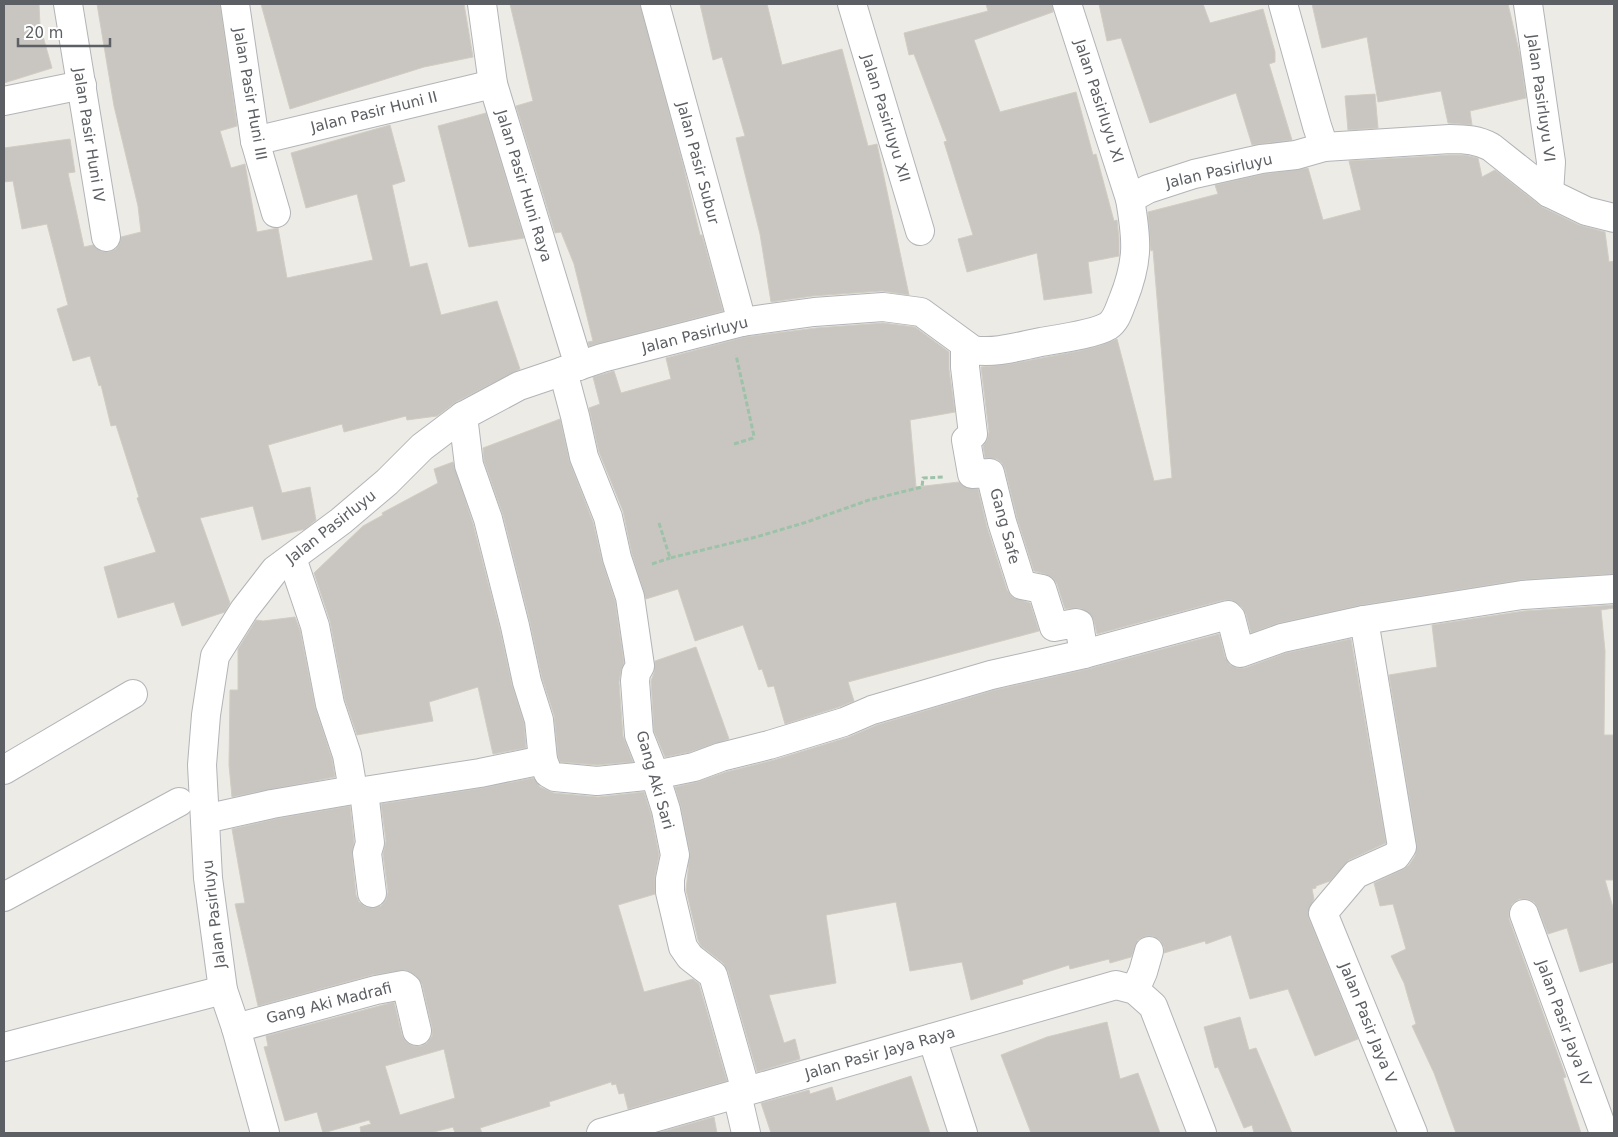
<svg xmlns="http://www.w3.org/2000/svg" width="1618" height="1137" viewBox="0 0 1618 1137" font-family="'DejaVu Sans',sans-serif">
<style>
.building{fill:#c9c6c1;stroke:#d1cdc3;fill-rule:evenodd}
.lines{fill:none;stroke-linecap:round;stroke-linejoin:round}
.minor-casing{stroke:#b2b4b8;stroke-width:30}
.path{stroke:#9dc2a9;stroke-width:3;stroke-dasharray:5 2.5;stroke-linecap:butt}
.minor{stroke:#fff;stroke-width:28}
.labels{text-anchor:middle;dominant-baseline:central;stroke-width:4;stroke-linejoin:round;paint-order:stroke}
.street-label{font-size:15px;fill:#5c5f63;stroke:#fff}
</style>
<rect width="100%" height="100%" fill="#edebe5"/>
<!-- building -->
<g class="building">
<path d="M4,4H39L40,26L52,68L4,83Z"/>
<path d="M97,4H220L237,126L220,131L231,168L245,164L257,232L278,228L287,278L373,260L357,194L306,208L291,153L390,125L405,181L392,185L410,267L427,263L441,315L497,301L520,369L456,402L437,416L407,420L406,416L344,432L342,424L268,445L282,493L310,487L316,520L305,529L262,540L253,506L200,518L230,603L225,612L182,626L174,602L118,618L104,567L156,552L137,498L139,497L116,425L111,426L101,385L99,386L90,356L73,361L57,309L68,305L47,224L22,229L13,181L4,182V148L70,139L75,172L68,173L84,247L93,245L100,251L109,252L116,249L120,243L121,237L141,232L138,206L114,106Z"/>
<path d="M261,4H464L473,57L424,67L290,109Z"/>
<path d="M510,4H640L683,165L700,235H702L723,311L589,346L588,342L593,341L574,264L561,232L555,233L516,106L533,101Z"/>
<path d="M700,4H767L782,65L842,49L868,146L877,144L909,295L882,291L813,296L771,302L760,234L736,138L745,136L722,57L713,60Z"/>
<path d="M986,4H1052L1053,12L974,40L1000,112L1076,92L1093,155L1096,154L1114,221L1117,220L1119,239V256L1088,262L1092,293L1044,300L1037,253L967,272L958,239L973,235L944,142L947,141L914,54L909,55L904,33L988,11Z"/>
<path d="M1099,4H1203L1210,23L1263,9L1275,52V62L1269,64L1292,140L1252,145L1236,93L1150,123L1121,38L1107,41Z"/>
<path d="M1312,4H1508L1520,55L1526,98L1470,111L1472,125L1448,123L1441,91L1378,102L1367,37L1322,48Z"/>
<path d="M1375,94L1378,128L1348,130L1345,96Z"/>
<path d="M486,113L524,238L469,247L438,126Z"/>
<path d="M1450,155H1465L1478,158L1482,177L1495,170L1542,207L1579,225L1605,232L1609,262L1614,261V574L1520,580L1362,605L1279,623L1251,633L1246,614L1242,607L1232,600H1224L1097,634L1094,621L1090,614L1080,608L1065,609L1057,584L1053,578L1045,574L1034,571L1017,518L1005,469L1002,463L997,459L985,458L983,446L987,440L989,432L981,367L1010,364L1079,351L1099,346L1117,339L1154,481L1172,478L1153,250L1151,251L1148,212L1218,194L1215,185L1264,174L1308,168L1323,220L1361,210L1349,161Z"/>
<path d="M883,323L915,327L949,352V369L955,412L910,420L916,487L959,482L966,488L978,489L987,527L1007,590L1012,597L1030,603L1039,631L848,682L854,701L839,707L785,724L774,686L768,687L762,669L759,670L743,625L695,641L678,589L646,599L632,554L623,511L599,452L589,408L600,404L593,377L614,371L621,393L671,379L666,358L745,337L816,328Z"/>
<path d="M560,419L569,460L593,522L602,561L615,601L624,663L621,671L619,682L623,736L633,762L597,765L560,762L558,756L554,715L542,678L530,622L503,515L484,461L483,448Z"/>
<path d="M453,462L473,524L500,630L512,685L524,723L526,748L493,754L478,687L429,702L433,721L357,735L345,700L330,621L314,573L363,526L383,515L382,513L438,483L434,469Z"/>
<path d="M1614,605V608L1601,610L1605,651L1604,735H1614V880H1605L1614,911V962L1580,972L1567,928L1548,934L1538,908L1534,902L1527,899H1519L1512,904L1509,912V919L1566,1077L1563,1078L1581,1133H1456L1434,1073L1412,1026L1416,1024L1404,983L1391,956L1406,949L1393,904L1380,906L1374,883L1402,870L1409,865L1415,856L1417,845L1389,675L1437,667L1432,625L1524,611Z"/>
<path d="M295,617L300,630L315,707L332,759L335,777L232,797L229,765L230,690H238V649L256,620L263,621Z"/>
<path d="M1219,634L1225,657L1230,665L1237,668H1245L1286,653L1351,639L1386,843L1349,860L1330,881L1316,886V888L1312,889L1314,899L1308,911L1309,919L1358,1039L1315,1056L1288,989L1250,999L1231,935L1206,944L1205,941L1164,953V947L1160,940L1153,936H1146L1138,940L1131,957L1110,963L1109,959L1070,969L1069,965L1022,980L1023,984L971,1000L962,962L910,971L896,902L826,915L836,983L769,995L784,1043L795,1039L800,1059L757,1072L728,971L723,963L701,946L698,940L686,890L690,852L681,807L675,787L697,782L726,772L774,760L849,737L877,725L995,690L1088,669Z"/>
<path d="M696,647L729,739L690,752L665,757L654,731L651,681L654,673L655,661Z"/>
<path d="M533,778L540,787L554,793L598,797L644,792L651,814L659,855L655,876V894L618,905L644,992L693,979L699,984L727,1081L628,1109L624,1093L619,1094L616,1084L612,1085L611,1082L549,1102L550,1106L480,1128L482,1133H455L453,1127L430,1133H361L360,1127L371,1124L369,1120L323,1133L317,1112L285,1121L264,1047L268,1046L266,1036L394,1002L402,1035L406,1042L413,1046H421L427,1043L432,1036V1027L422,984L416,976L406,970L372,975L258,1006L235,904L245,903L232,829L275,819L350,806L354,842L352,855L356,895L359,902L366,907L374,908L381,906L386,900L388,892L383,854L386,841L381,804L482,788ZM444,1049L455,1098L400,1115L385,1066Z"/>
<path d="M1240,1017L1249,1050L1256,1048L1292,1133H1254L1252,1125L1244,1128L1218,1067L1215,1068L1204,1027Z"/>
<path d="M1107,1022L1120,1079L1138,1073L1160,1133H1031L1001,1055L1047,1037Z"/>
<path d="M911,1076L930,1133H771L761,1103L809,1090L810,1094L832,1087L836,1101Z"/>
<path d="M714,1117L717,1133H657Z"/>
</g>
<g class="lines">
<defs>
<g id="minor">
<path d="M68,4L106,237"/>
<path d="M235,4L255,141L276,213"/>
<path d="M482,4L493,84L579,366"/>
<path d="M655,4L742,322"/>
<path d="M852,4L920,231"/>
<path d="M1067,4L1130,199"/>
<path d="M1283,4L1317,126L1324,147"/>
<path d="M1528,4L1551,162L1549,193"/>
<path d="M4,101L82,85"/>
<path d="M255,141L493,84"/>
<path d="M965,345V367L973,434L966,440L972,474L990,473L1002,522L1022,585L1042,589L1054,627L1076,623L1079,624L1084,654"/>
<path d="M563,371L575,416L584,457L608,517L617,558L630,597L640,666L636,673L635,681L639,735L655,775L666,810L675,855L670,879V892L683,947L690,957L713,975L746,1091"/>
<path d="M463,416L469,465L488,519L515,626L527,682L539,720L543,760"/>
<path d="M292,558L315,626L330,704L347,755L353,790"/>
<path d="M1364,620L1402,847L1396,856L1356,874L1323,913L1413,1133"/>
<path d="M4,770L133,694"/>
<path d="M364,791L370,843L367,853L372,893"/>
<path d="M205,819L272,804L353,790L364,791L480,773L543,760L548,773L555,777L597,781L655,775L694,767L721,757L769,745L844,722L872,710L991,675L1084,654L1228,615L1231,618L1240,653L1282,638L1364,620L1522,595L1614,589"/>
<path d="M4,897L179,802"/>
<path d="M1524,914L1604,1133"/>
<path d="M1135,990L1143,972L1149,951"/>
<path d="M236,1028L376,990L403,985L407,988L417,1031"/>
<path d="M932,1038L963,1133"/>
<path d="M4,1047L223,990"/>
<path d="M737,1094L746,1133"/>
<path d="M265,1133L236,1028L223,990L208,878L202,765L206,715L215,656L244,610L275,570L341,521L387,482L422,447L463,416L519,386L602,358L742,322L814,312L883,307L921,312L973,350C995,354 1020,346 1041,342C1058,339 1095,334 1108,326C1117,320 1119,309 1123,300C1139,260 1137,240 1130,199L1148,189L1194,174L1261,159L1296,155L1324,147L1450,139C1466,139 1478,140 1491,147L1549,193L1586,211L1614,218"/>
<path d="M601,1133L1116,985L1135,990L1153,1006L1202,1133"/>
</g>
</defs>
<!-- minor casing -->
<use href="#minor" class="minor-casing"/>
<!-- path -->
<g class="path">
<path d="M734,444L753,438L754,436L736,355"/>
<path d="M659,523L670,558L756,537L807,522L869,500L922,487L923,478L943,477"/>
<path d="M652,564L670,558"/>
</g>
<!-- minor -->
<use href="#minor" class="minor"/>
</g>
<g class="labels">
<!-- street labels -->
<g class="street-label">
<text transform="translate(250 94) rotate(80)">Jalan Pasir Huni III</text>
<text transform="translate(1541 98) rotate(82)">Jalan Pasirluyu VI</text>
<text transform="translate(1099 101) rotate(72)">Jalan Pasirluyu XI</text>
<text transform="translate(374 112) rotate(-14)">Jalan Pasir Huni II</text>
<text transform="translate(886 118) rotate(73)">Jalan Pasirluyu XII</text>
<text transform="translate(89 135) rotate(81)">Jalan Pasir Huni IV</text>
<text transform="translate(698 163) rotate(75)">Jalan Pasir Subur</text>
<text transform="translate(1219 171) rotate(-13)">Jalan Pasirluyu</text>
<text transform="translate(524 186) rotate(73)">Jalan Pasir Huni Raya</text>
<text transform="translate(695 335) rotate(-14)">Jalan Pasirluyu</text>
<text transform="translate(1005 526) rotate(75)">Gang Safe</text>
<text transform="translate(331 527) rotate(-38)">Jalan Pasirluyu</text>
<text transform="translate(655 780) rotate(74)">Gang Aki Sari</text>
<text transform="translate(214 914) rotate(-97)">Jalan Pasirluyu</text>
<text transform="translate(329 1003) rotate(-14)">Gang Aki Madrafi</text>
<text transform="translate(1368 1023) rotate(68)">Jalan Pasir Jaya V</text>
<text transform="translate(1564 1023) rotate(70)">Jalan Pasir Jaya IV</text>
<text transform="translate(880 1053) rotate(-16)">Jalan Pasir Jaya Raya</text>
</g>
</g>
<!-- border -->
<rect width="1618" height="1137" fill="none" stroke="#5c5f63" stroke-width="10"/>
<!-- scale -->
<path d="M18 38v8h92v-8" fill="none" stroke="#5c5f63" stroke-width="2.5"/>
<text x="25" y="38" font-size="15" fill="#5c5f63" stroke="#ffffff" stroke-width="4" paint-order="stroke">20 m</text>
</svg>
